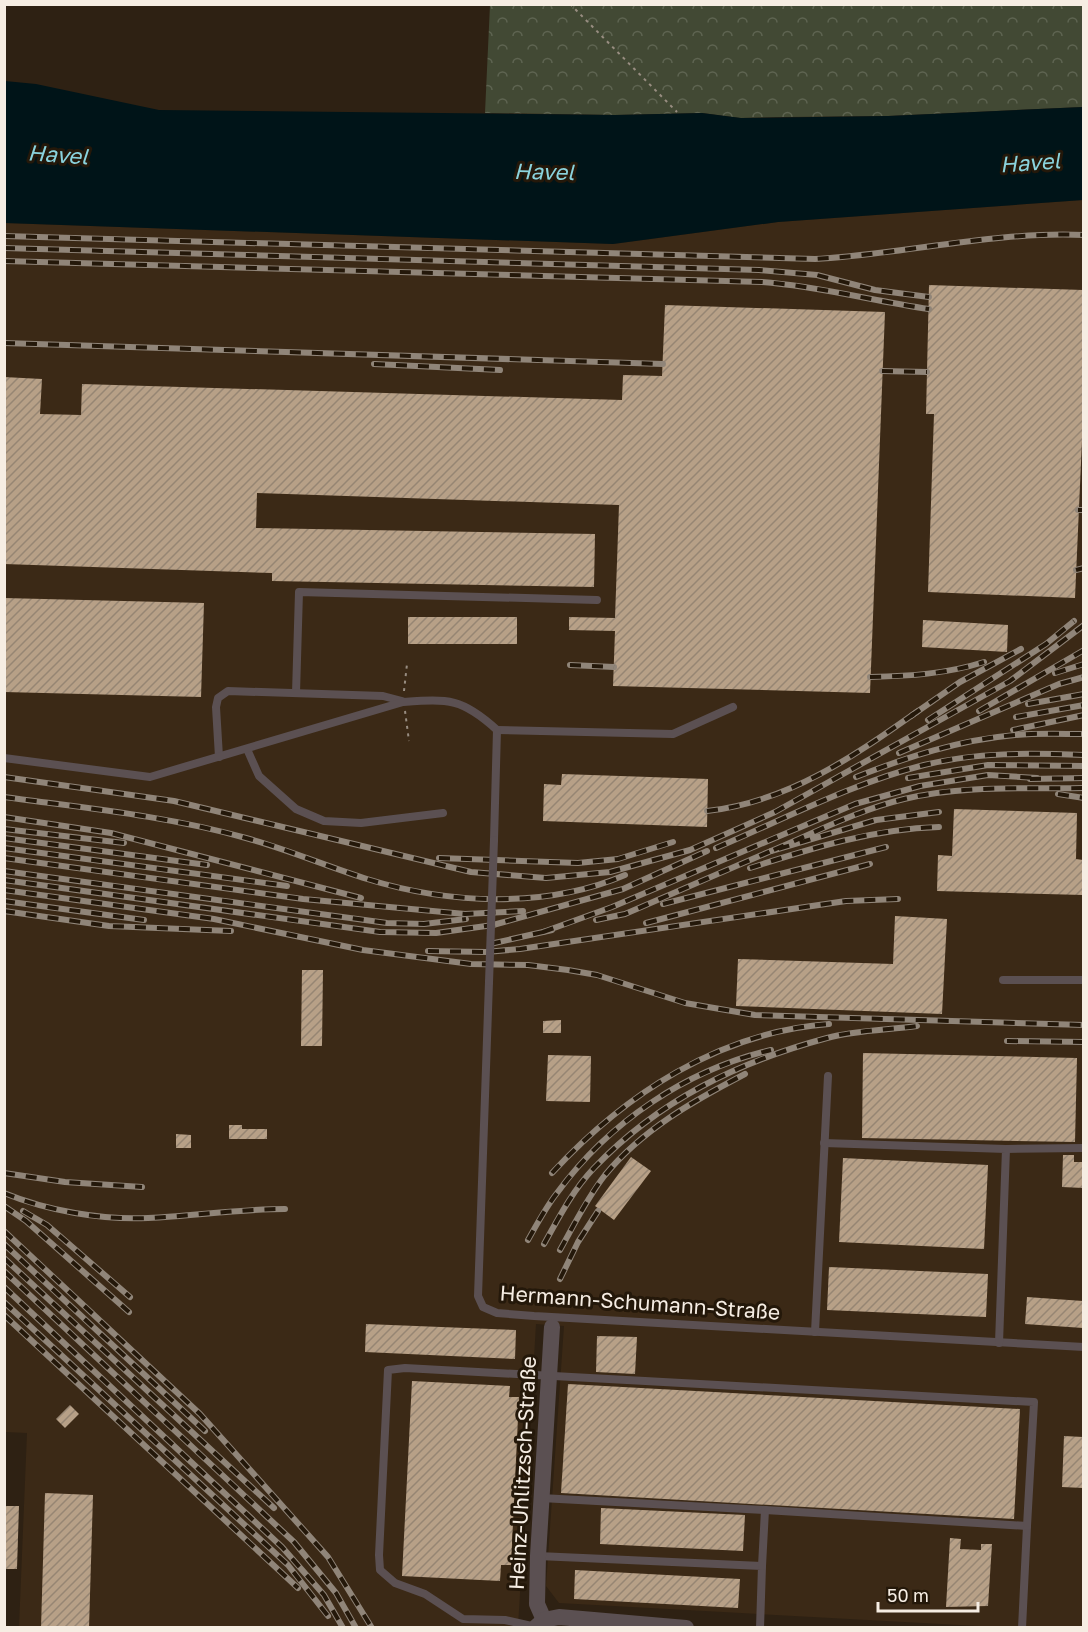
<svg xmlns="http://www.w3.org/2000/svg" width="1088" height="1632" viewBox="0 0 1088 1632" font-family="'Golos Text',sans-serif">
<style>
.built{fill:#3b2916}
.forest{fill:url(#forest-crowns)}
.water{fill:#001418}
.building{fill:url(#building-hatch)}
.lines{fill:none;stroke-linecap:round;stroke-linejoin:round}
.path{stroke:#988d81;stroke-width:2;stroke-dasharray:3 4.5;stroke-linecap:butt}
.lane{stroke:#5b5052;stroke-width:8}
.street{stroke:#5b5052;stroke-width:16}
.rail-casing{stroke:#908579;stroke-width:6}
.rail{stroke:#24180a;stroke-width:4;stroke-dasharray:11;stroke-linecap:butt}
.lane-bridge{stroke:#5b5052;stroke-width:8}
.labels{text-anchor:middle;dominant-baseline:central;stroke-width:6;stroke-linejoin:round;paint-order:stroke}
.street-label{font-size:21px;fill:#f6ede3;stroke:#24180a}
.water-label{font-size:22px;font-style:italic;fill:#8ad3dd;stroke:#24180a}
</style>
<defs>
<pattern id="forest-crowns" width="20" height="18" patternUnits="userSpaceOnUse" patternTransform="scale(1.5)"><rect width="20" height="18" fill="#424934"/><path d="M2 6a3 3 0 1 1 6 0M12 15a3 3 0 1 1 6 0" fill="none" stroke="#5e6451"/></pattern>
<pattern id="building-hatch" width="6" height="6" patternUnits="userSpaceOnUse" patternTransform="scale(1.5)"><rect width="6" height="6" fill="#b7a087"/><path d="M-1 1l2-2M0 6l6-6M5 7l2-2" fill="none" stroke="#968573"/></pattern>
</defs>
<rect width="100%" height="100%" fill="#2e2113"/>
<!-- built -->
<path class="built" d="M1083,200V1627H996L559,1603L546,1586L564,1326L536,1324L518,1627H19L27,1433L5,1432V223L613,244L778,222Z"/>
<!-- forest -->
<path class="forest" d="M490,5H1083V107L888,116L784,117L740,118L702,113L615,115L485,113Z"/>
<!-- water -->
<path class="water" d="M5,81L36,84L159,110L615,115L702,113L741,118L888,116L1083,107V200L778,222L613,244L5,223Z"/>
<!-- building -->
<g class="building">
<path d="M929,285L1083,290V418L1075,598L928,592L934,414H926Z"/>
<path d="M665,305L885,312L870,693L613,686L615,631L569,630V617L615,618L619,505L257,493L256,528L595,534L594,587L272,581V573L4,564V377L42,379L40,414L81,415L82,384L622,400L623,375L662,376Z"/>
<path d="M4,598L204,603L201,697L4,692Z"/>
<rect x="408" y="617" width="109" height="27"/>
<path d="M923,620L1008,625L1007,652L922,647Z"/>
<path d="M562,774L708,779L707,827L543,821L544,784L561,785Z"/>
<path d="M954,809L1077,813L1076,859L1083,860V895L937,891L938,855L952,856Z"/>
<path d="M895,916L947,919L942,1014L736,1006L738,959L893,964Z"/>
<path d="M302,970H323L322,1046H301Z"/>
<path d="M561,1020V1033H543V1021Z"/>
<path d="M863,1053L1077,1058L1075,1142L862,1138Z"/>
<path d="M548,1055L591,1056L590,1102L546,1101Z"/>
<path d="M229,1125H242V1129H267V1139H229Z"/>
<path d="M176,1134L191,1135V1148H176Z"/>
<path d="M1063,1155H1074V1162H1083V1188L1062,1187Z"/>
<path d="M631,1157L651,1171L614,1220L595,1206Z"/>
<path d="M843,1158L988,1165L984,1249L839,1242Z"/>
<path d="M829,1267L988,1274L986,1317L827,1310Z"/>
<path d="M1027,1297L1083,1301V1328L1025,1324Z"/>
<path d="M366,1324L516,1330L515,1359L365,1352Z"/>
<path d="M597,1336L637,1337L635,1374L596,1372Z"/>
<path d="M412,1381L510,1386L509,1397H519L511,1565H501L500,1581L402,1576Z"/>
<path d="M568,1384L1020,1409L1014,1519L561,1493Z"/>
<path d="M70,1405L79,1414L65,1428L56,1419Z"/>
<path d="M1064,1436L1083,1437V1488L1062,1487Z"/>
<path d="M45,1493L93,1495L89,1628H41Z"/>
<path d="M4,1506H19L17,1569H4Z"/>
<path d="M601,1508L745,1515L743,1551L600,1544Z"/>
<path d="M950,1538L961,1539L960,1549L981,1550V1544H992L988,1606L946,1607Z"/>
<path d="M575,1570L740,1579L738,1608L574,1599Z"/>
</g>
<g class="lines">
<!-- path -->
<g class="path">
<path d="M570,4L677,112"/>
<path d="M404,691L407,664"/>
<path d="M405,711L409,741"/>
</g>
<!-- lane -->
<g class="lane">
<path d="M296,693L299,592L597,600"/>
<path d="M497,730L673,734L733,707"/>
<path d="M247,749L259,776L296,809L324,821L361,823L443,813"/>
<path d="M219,757L216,707L218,698L228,691L383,696L402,701"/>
<path d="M4,758L150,777L403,702C449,699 462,698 497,730L494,840"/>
<path d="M1003,980H1084"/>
<path d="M489,982L478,1296L483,1307L497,1313L534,1316L1084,1347"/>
<path d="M824,1143L1006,1149L999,1343"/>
<path d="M1006,1149L1084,1148"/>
<path d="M815,1332L828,1076"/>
<path d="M541,1498L765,1510"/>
<path d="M538,1556L762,1566L760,1628"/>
<path d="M762,1566L765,1510L1027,1526L1022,1628"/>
<path d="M536,1627L505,1620L463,1619L425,1594L395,1583L380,1570L379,1555L388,1370L405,1368L1034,1402L1027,1526"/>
</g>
<!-- street -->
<g class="street">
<path d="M544,1620L537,1604L538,1556L552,1327"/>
<path d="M536,1627L544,1620L559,1617L686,1628"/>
</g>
<defs>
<g id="rail">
<path d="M4,236L815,259C905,254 994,231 1084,235"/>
<path d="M4,248L759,270L817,275L875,290L929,297"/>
<path d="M4,261L762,282C818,286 873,301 929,309"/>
<path d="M4,343L663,364"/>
<path d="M374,364L500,370"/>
<path d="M882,371L927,372"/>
<path d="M1078,510H1084"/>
<path d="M1076,570L1084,568"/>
<path d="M570,665L614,667"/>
<path d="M1055,673L1084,664"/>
<path d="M870,677C910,676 946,674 984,662"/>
<path d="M1028,704L1084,694"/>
<path d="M979,711L1084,650"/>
<path d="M911,716L960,682L1021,649"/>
<path d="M1016,717L1084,705"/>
<path d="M928,720L1046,644L1074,621"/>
<path d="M1013,730L1084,715"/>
<path d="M899,753L1059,684L1084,677"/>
<path d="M4,777L174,801L471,872L546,878L610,872L690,850L775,812L1010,681L1084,625"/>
<path d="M856,777C907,757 959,740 1015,735C1037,733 1061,734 1084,734"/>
<path d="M908,778L988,765L1084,766"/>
<path d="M1030,779L1084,778"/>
<path d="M1058,794L1084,798"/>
<path d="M4,797C85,808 168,816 246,838C287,849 326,866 367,879C448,904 546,909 625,875"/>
<path d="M707,811C788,802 853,757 918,711"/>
<path d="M939,812L876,820L771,851C814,833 858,810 904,799C963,785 1024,789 1084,788"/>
<path d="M4,817L111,833L361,898"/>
<path d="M4,829L124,843"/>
<path d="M4,838L207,865"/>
<path d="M4,848L287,886"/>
<path d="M716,848C784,819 853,783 924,765C977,752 1030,753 1084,755"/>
<path d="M4,858L303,899L465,914L523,911"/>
<path d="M439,858L578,863L618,859L673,842"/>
<path d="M750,868C812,848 873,829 939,827"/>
<path d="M4,871L387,923L424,924L466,919"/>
<path d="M4,880L380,932L436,933L493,925L623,889L707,851"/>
<path d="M4,890L214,919L363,950L471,964L528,965L568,970L597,975L685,1003L755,1015L1084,1025"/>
<path d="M4,901L144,920"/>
<path d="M663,904L886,847"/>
<path d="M4,911L109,926L231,931"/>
<path d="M596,920L625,914L771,851"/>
<path d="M646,923L870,864"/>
<path d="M543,932L612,907L855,804L920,786L988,775L1037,778"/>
<path d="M490,944L552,930"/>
<path d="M428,951L486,952L520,949L846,901L898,899"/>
<path d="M1007,1041L1084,1042"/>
<path d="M4,1173L65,1182L142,1187"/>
<path d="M552,1173C624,1095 719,1032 829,1024"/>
<path d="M4,1193C48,1211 101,1220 148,1218C194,1216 239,1209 285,1209"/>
<path d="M4,1206L26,1221L129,1312"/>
<path d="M23,1211L47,1225L130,1297"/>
<path d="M4,1231L200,1414L328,1557L372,1628"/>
<path d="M528,1240C537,1224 546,1207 557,1193C609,1122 686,1070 771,1050"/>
<path d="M4,1244L205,1431"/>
<path d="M544,1244C559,1217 573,1190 594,1168C659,1100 738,1062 827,1038C855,1030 888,1030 917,1026"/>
<path d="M560,1250C574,1225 587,1198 605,1175C642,1130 693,1101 745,1074"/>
<path d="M4,1258L274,1508"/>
<path d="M4,1271L294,1542L336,1593L356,1628"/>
<path d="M560,1279L578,1242L598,1211"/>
<path d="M4,1287L282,1547L324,1595L343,1628"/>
<path d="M4,1302L288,1565L328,1616"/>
<path d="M4,1315L298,1588"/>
</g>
</defs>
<!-- rail casing -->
<use href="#rail" class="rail-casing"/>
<!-- rail -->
<use href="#rail" class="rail"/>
<!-- lane-bridge -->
<path class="lane-bridge" d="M489,982L494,840"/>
</g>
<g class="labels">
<!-- street labels -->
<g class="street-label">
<text transform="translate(640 1302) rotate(4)">Hermann-Schumann-Straße</text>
<text transform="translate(522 1473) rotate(-87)">Heinz-Uhlitzsch-Straße</text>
</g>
<!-- water labels -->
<g class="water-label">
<text transform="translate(58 154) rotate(4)">Havel</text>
<text transform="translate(1030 162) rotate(-4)">Havel</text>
<text transform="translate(544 171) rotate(1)">Havel</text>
</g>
</g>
<!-- border -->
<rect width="1088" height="1632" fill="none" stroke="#f6ede3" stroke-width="12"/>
<!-- scale -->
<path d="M878 1602v9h100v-9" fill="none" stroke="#f6ede3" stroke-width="3"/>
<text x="887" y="1602" font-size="18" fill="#f6ede3" stroke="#24180a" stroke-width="4.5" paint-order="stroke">50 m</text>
</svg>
